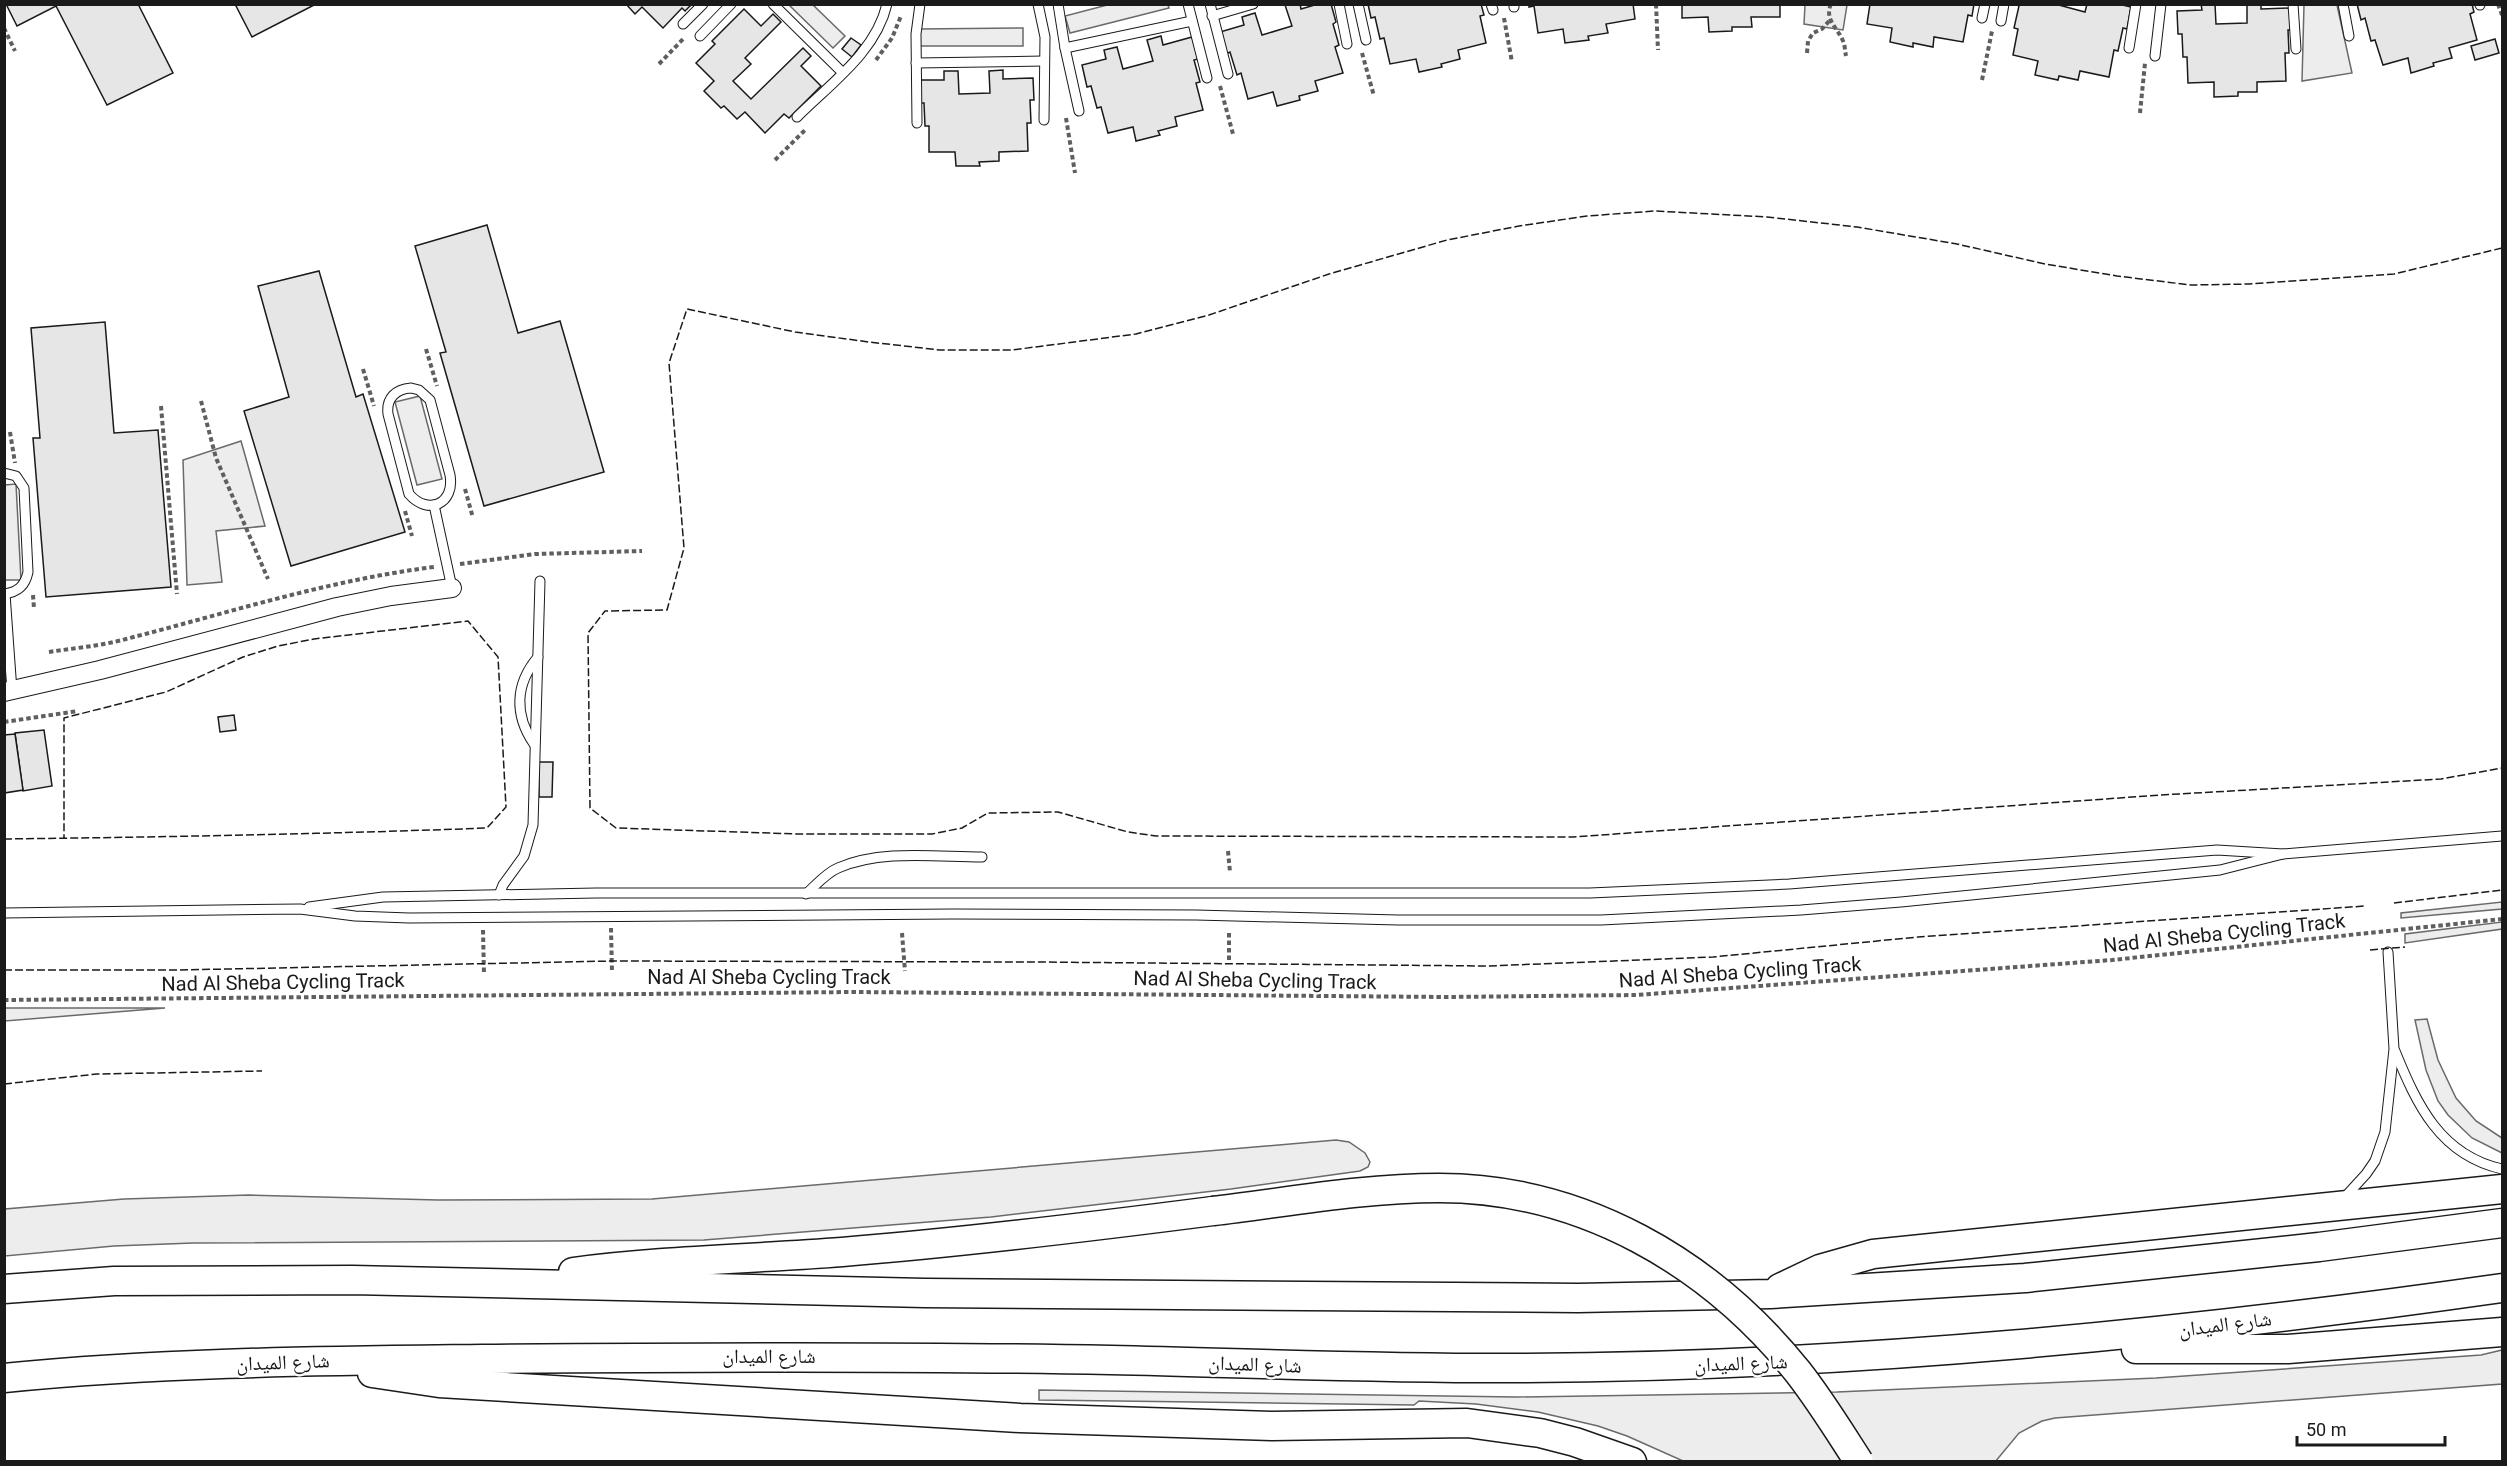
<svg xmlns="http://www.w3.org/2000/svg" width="2507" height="1466" viewBox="0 0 2507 1466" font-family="Roboto,'Noto Naskh Arabic',sans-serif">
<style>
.built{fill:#ededed;stroke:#6a6a6a;stroke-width:1.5}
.building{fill:#e6e6e6;stroke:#1a1a1a;stroke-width:1.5}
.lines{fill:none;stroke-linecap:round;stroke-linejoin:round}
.service-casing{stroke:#1a1a1a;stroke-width:11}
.minor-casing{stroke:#1a1a1a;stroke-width:20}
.primary-casing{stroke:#1a1a1a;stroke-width:31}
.path{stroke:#5f5f5f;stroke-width:4;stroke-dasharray:4.5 3;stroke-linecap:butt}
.service{stroke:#fff;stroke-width:9}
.minor{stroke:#fff;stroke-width:18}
.primary{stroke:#fff;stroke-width:28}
.primary-bridge-casing{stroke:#1a1a1a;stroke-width:31;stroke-linecap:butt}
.primary-bridge{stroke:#fff;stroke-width:28}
.fence{stroke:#1a1a1a;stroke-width:1.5;stroke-dasharray:8 3;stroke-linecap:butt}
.labels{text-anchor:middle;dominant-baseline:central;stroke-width:4.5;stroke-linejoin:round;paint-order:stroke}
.street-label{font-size:20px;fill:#1a1a1a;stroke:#fff}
</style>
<rect width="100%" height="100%" fill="#fff"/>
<!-- built -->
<g class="built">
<path d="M1111,4L1168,5L1169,8L1070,33L1065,16Z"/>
<path d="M789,5H813L845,36L833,48Z"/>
<path d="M1805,5H1847L1843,30L1804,24Z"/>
<path d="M2304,5H2337L2352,73L2302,81Z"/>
<path d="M1023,28V46H918V29Z"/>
<path d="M420,396L442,479L417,485L395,402Z"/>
<path d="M241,441L265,526L216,531L222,582L187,585L183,460Z"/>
<path d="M16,484L21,580H5V485Z"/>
<path d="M2502,902V909L2401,918V913Z"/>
<path d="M2502,922V929L2405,943V934Z"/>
<path d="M5,1008H165L5,1021Z"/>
<path d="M2427,1019L2438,1060L2456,1098L2476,1121L2502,1138V1153L2472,1138L2448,1115L2438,1101L2426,1070L2415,1020Z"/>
<path d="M1336,1140L1349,1142L1365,1153L1370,1162L1368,1167L1360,1171L1231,1189L991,1217L704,1240L193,1243L114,1246L5,1256V1209L124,1199L249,1195L438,1200L652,1199Z"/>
<path d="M2502,1350V1384L2055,1418L2042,1421L2019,1433L1995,1462L1683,1461L1627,1436L1598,1426L1538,1412L1476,1404L1419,1401L1414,1405L1039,1400V1390L1516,1397L1837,1392L2156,1378L2481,1355Z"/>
</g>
<!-- building -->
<g class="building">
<path d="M6,4H138L173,73L107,105L56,6L17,26Z"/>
<path d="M235,4H316L252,37Z"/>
<path d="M626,4H692L685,11L682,8L663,28L642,7L635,14Z"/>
<path d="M1300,4L1301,9L1318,4H1331L1336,22L1333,24L1339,45L1335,47L1343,73L1315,81L1318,91L1299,96L1300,100L1277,106L1273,92L1248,99L1241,73L1237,75L1230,52L1226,54L1220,32L1244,25L1242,17L1255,13L1262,35L1292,26L1285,5Z"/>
<path d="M1368,4H1481L1484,15L1480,16L1486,43L1458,50L1460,59L1441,64L1442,67L1419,72L1416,59L1390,64L1384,38L1380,39L1375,17L1371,18Z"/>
<path d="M1529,4H1633L1635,19L1606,24L1608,33L1588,36L1589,40L1565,43L1563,29L1538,33L1534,6L1529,7Z"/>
<path d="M1682,4H1780V17H1751L1752,27H1732V31L1709,32L1708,17L1682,18Z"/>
<path d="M1870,4H1974L1972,16L1968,15L1963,42L1934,37L1933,47L1913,43V47L1890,42L1892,28L1867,24Z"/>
<path d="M2055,4L2085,12L2087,4H2118L2131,7L2127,29L2123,28L2118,51L2114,50L2109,77L2080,71L2078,80L2059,76L2058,80L2035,75L2038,61L2013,55L2018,29L2014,28L2019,6L2015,4Z"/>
<path d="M2201,4H2215L2216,24L2247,23V4H2261V9L2291,8L2292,30H2288L2289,53H2285L2286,81L2257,82V92H2238V96L2214,97V82L2188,83L2187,57H2183L2182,34H2178L2177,11L2202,10Z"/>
<path d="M2357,4H2472L2474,12L2470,14L2477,40L2449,48L2452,58L2433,63L2434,66L2411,73L2408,58L2383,65L2375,40L2371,41L2365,18L2361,20Z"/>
<path d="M744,9L761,26L773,14L781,22L745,58L751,64L733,81L751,99L803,48L811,56L801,66L821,86L789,118L784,114L765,133L745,112L737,119L724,106L721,108L704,91L714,81L696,63L715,44L712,41Z"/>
<path d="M1161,36L1163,45L1192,37L1198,59L1194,60L1200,82L1196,83L1203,110L1175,117L1177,126L1158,131L1160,135L1136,141L1133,127L1108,133L1101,107L1097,108L1091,86L1087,87L1082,65L1106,59L1104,50L1117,47L1123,69L1153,61L1147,40Z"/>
<path d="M851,38L861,45L852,57L842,49Z"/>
<path d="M2495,39L2499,53L2475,60L2471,46Z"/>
<path d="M1003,70V79L1033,78L1034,100H1030L1031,123H1027L1028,151L999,152V161L979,162L980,166H956L955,152H929V126H925L924,103H920L919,80H944V71H958L959,94L990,93L989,71Z"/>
<path d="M487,225L518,333L560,321L604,472L484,506L440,353L446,352L415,246Z"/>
<path d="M319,271L356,397L363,394L405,532L291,566L244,411L289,397L258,286Z"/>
<path d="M105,322L114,433L158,430L171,587L46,597L33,438H40L31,328Z"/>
<path d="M234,715L236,730L220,732L218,717Z"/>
<path d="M44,730L52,786L23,791L15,733Z"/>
<path d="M15,734L23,790L4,793V735Z"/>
<path d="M539,762H553L552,797H539Z"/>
</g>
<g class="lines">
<defs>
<g id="service">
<path d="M773,4L842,72"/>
<path d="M1038,4L1045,37L1044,120"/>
<path d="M1058,4L1065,48L1079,111"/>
<path d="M1188,4L1207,78"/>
<path d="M1210,4L1228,74"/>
<path d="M1339,4L1347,44"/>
<path d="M1358,4L1366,40"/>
<path d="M1491,4L1493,10"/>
<path d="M1514,4V7"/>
<path d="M2293,4L2296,49"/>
<path d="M2343,4L2349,36"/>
<path d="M2480,4V5"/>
<path d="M1212,16L1253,4"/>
<path d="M1982,18L1985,4"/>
<path d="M2001,21L2004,4"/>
<path d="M683,24L703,4"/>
<path d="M700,36L731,4"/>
<path d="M1065,48L1192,21"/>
<path d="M2129,48L2136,4"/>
<path d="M2155,56L2161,4"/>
<path d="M916,63L1044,61"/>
<path d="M797,117C830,84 876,52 887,4"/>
<path d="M917,123L916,34L920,4"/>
<path d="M411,388L419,390L430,400L450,475C455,504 428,516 409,494L388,414C386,398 396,389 411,388Z"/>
<path d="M4,473L16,476L24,488L28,572C25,586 18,592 4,594"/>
<path d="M434,505L452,588"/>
<path d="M5,594L12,691"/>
<path d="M534,744C514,715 515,684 538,657"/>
<path d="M806,894C816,885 826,873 838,868C881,849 937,857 982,857"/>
<path d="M499,895L503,885L524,856L533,825L540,581"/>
<path d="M309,907L383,897L596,893H1590L1789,884L2217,850L2283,854L2502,836"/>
<path d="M4,913L300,909L355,916L409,918L953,914L1196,915L1398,920H1601L1801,910L1901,902L2220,870L2283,854"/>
<path d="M2395,1051C2417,1105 2440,1155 2502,1169"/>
<path d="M2345,1197L2366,1174L2375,1161L2385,1132L2394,1049L2388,952"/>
</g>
<path id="minor" d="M4,692L100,670L337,607L391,596L452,588"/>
<g id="primary">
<path d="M573,1272C662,1260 752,1259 842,1252C966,1242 1089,1227 1213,1211"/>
<path d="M1780,1288L1820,1269L1873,1254L2502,1189"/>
<path d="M4,1289L114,1281L352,1280L925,1293L1578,1298L1770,1294L2025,1278L2319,1247L2502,1223"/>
<path d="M2136,1349H2288L2502,1332"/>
<path d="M372,1373L439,1383L1020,1418L1272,1426L1467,1423L1540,1433L1575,1442L1632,1462"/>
<path d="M4,1378C163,1362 322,1361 482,1359C692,1357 901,1356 1111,1360C1249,1363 1387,1369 1526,1368C1853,1366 2178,1334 2502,1288"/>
</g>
</defs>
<!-- service casing -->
<use href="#service" class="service-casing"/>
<!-- minor casing -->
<use href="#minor" class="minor-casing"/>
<!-- primary casing -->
<use href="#primary" class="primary-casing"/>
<!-- path -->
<g class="path">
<path d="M1087,4V5"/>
<path d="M1656,4L1658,50"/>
<path d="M1831,4C1824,20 1838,28 1843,41C1845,46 1845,51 1846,56"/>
<path d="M2498,4L2502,15"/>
<path d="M1504,18L1512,62"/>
<path d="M4,28L15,51"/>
<path d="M1362,53L1374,96"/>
<path d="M1807,53L1808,41L1813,33L1822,29L1830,20"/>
<path d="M876,60L892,38L901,16"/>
<path d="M659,64L685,37"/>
<path d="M1982,80L1992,31"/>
<path d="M1220,86L1233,134"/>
<path d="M2140,113L2145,63"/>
<path d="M1066,118L1075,173"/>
<path d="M775,160L806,129"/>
<path d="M426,349L437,386"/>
<path d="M363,369L374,406"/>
<path d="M201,401L216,458L268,579"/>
<path d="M161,406L177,594"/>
<path d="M10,432L15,463"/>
<path d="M465,489L473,518"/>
<path d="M405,511L412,536"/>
<path d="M460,564L535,554L642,551"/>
<path d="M33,595L34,609"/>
<path d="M49,652C74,648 101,646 126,639C228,613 329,580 434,567"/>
<path d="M4,722L78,711"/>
<path d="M1228,851L1230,872"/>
<path d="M611,928L612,973"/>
<path d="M483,930L484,975"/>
<path d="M902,933L905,971"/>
<path d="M1229,960V930"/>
<path d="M4,1000L853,992L1446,997L1636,995L2112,960L2502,919"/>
</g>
<!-- service -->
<use href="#service" class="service"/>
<!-- minor -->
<use href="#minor" class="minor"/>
<!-- primary -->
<use href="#primary" class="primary"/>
<defs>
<path id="primary-bridge" d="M1213,1211C1288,1202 1364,1188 1439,1188C1582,1188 1710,1262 1798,1372C1820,1400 1839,1431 1859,1462"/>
</defs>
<!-- primary-bridge casing -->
<use href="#primary-bridge" class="primary-bridge-casing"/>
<!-- primary-bridge -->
<use href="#primary-bridge" class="primary-bridge"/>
<!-- fence -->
<g class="fence">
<path d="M2502,248L2394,274L2249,284L2191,285L2117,276L2045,264L1957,244L1857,227L1767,217L1655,211L1587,216L1519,226L1447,240L1329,274L1209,315L1136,334L1012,350H940L869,342L795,332L687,309L669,363L684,548L667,610L605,611L588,633L590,808L616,828L799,834H932L962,828L988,813L1058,812L1128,832L1156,836L1573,837L2161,795L2441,779L2502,768"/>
<path d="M4,839C166,837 326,834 487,828L506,807L498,657L468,621L314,639L278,646L243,657L166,692L64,718V839"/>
<path d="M2394,903L2502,890"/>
<path d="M2370,950L2405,947"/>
<path d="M4,970H179L612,961L1035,962L1489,966L1713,957L1918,937L2365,906"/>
<path d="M4,1084L97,1074L262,1071"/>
</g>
</g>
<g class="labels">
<!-- street labels -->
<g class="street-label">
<text transform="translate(2224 933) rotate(-6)">Nad Al Sheba Cycling Track</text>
<text transform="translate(1740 972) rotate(-4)">Nad Al Sheba Cycling Track</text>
<text x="769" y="977">Nad Al Sheba Cycling Track</text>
<text transform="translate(1255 980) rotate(1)">Nad Al Sheba Cycling Track</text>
<text transform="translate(283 982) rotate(-1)">Nad Al Sheba Cycling Track</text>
<text transform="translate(2225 1324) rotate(-7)">شارع الميدان</text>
<text x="769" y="1356">شارع الميدان</text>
<text transform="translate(283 1362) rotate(-2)">شارع الميدان</text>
<text transform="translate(1741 1363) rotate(-2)">شارع الميدان</text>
<text transform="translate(1255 1364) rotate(2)">شارع الميدان</text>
</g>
</g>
<!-- border -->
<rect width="2507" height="1466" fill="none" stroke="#1a1a1a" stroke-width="12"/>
<!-- scale -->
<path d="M2297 1436v9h148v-9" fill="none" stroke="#1a1a1a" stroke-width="3"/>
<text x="2306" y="1436" font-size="18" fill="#1a1a1a" stroke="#ffffff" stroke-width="4.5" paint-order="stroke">50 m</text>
</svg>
